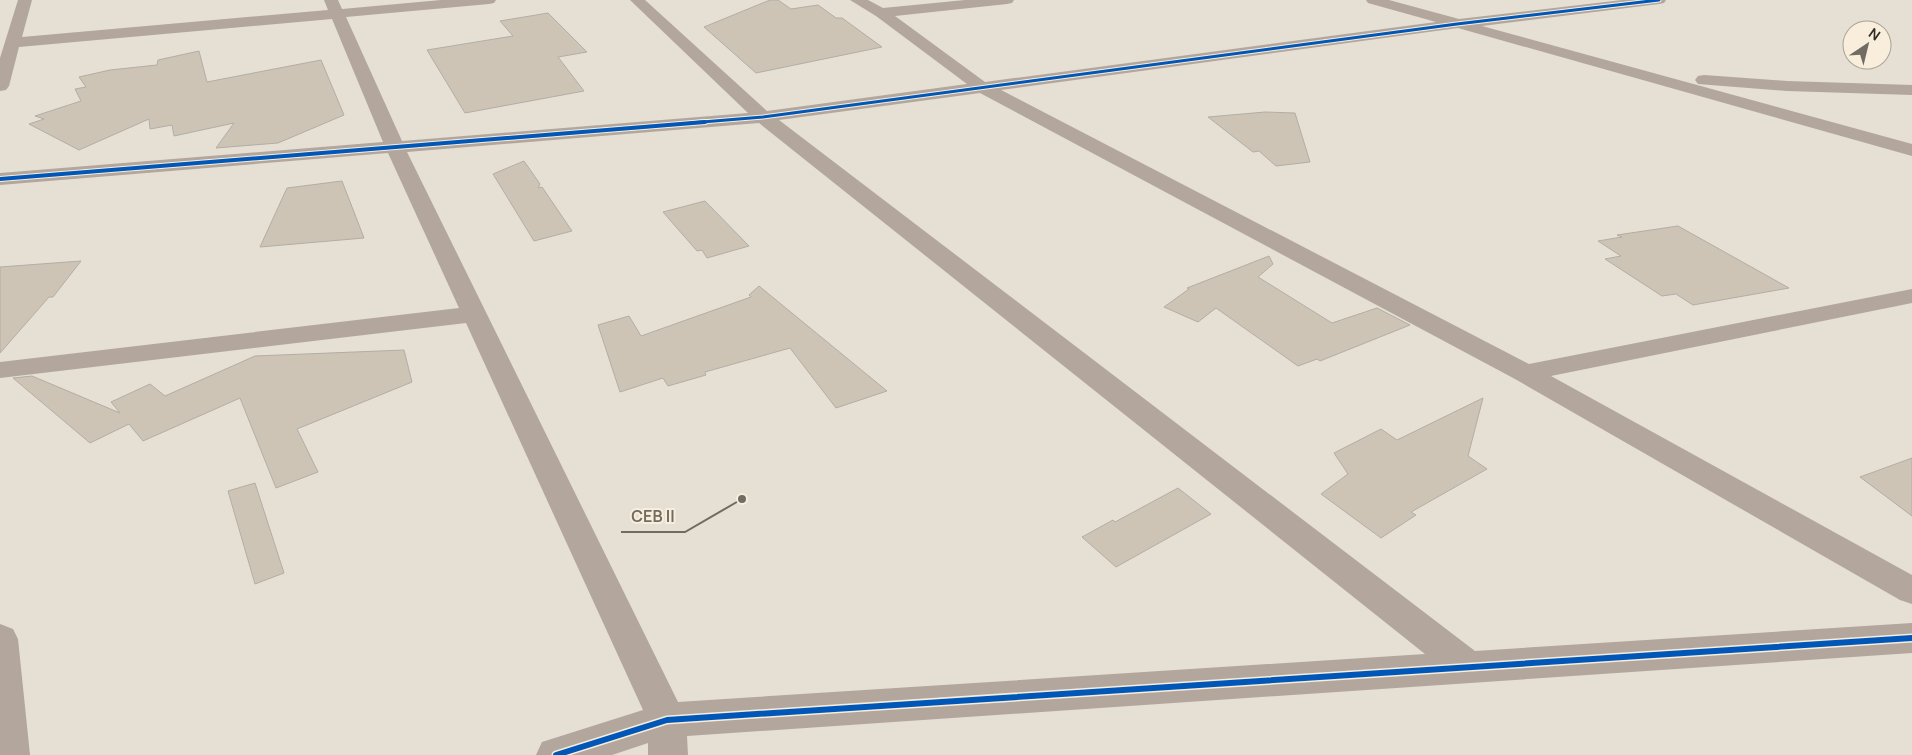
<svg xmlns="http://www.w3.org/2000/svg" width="1912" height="755" viewBox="0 0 1912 755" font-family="Manrope,sans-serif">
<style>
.building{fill:#cdc4b5;stroke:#b2aea6}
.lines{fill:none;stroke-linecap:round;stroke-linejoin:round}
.minor{fill:#b3a69d;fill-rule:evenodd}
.cycleway-far2-casing{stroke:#f9eedb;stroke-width:5}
.cycleway-far1-casing{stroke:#f9eedb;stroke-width:6}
.cycleway-casing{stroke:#f9eedb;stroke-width:9}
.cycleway-far2{stroke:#0057b8;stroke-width:3}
.cycleway-far1{stroke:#0057b8;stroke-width:4}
.cycleway{stroke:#0057b8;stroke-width:6}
.leader{fill:none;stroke:#706b63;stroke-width:2}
.callout-dot{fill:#706b63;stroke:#f9eedb;stroke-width:2}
.callout-label{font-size:16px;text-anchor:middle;font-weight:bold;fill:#706b63;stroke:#f9eedb;stroke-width:4;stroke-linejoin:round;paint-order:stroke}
</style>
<rect width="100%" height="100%" fill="#e5dfd4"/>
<!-- building -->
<g class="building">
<path d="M770,0H778L791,9L818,5L836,18H842L882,47L756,73L704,27Z"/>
<path d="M548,13L587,52L558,57L584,91L465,113L427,50L513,36L500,21Z"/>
<path d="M199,51L207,82L321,60L344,115L278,143L216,148L234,123L174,136L172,125L150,129L149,119L79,150L29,124L44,119L35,116L81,101L75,89L86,87L79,77L110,70L157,65L158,60Z"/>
<path d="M1265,112L1295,113L1310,162L1276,166L1259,151L1253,152L1208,117Z"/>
<path d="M524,161L540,184L538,188L542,187L572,231L534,241L493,174Z"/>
<path d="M342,181L364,238L260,247L287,188Z"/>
<path d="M705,201L749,246L707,258L702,250L697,251L663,212Z"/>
<path d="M1678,226L1789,288L1693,305L1676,294L1662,296L1605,259L1621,256L1598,241L1622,237L1617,235Z"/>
<path d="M1269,256L1273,264L1258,277L1332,323L1377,308L1410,325L1320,361L1317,359L1298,366L1216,308L1198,322L1164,307L1189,289L1187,288Z"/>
<path d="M81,261L53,297H49L0,353V267Z"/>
<path d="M759,286L887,391L836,408L790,348L705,372L706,375L668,386L663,378L620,392L598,325L629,316L641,336L751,297L749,295Z"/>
<path d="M404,350L412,382L297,429L318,472L276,488L240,398L143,441L129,424L90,443L13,378L32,376L120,413L111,402L150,384L165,396L255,356Z"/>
<path d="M1483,398L1468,456L1487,469L1411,512L1416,515L1381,538L1321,494L1348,474L1334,453L1381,429L1397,440Z"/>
<path d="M1912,458V516L1860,477Z"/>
<path d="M255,483L284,573L255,584L228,491Z"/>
<path d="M1178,488L1211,514L1116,567L1082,537L1113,520L1115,522Z"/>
</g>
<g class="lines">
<!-- minor -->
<g class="minor">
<path d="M18,0H32L22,37L328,10L324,0H338L342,9L441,0H496L494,3L489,4L346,17L402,141L748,113L630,0H645L767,111L967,84L876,16L850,0H868L883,8L965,0H1014L1012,3L1007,4L895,16L985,82L1436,22L1368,3L1366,0H1389L1459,19L1622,0H1666L1664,3L1659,4L1482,26L1912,144V156L1458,28L1001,90L1529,364L1912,289V303L1551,376L1912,575V604L1900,600L1515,379L980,93L779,120L1475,651L1912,623V653L687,736L688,755H648V743L612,755H536L542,742L643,710L466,323L0,378V362L459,308L388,153L0,185V173L383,142L332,19L19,47L9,86L6,90L0,91V58ZM759,123L1425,654L678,702L407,152Z"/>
<path d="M1704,75L1787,81L1912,85V95L1787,91L1698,84L1695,80L1698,76Z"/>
<path d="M0,624L13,629L18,639L30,755H0Z"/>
</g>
<defs>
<path id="cycleway-far2" d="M690,123L763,117L1457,24L1659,0"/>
<path id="cycleway-far1" d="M0,179L705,122"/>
<path id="cycleway" d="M556,755L667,720L1912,638"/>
</defs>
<!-- cycleway-far2 casing -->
<use href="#cycleway-far2" class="cycleway-far2-casing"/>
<!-- cycleway-far1 casing -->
<use href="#cycleway-far1" class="cycleway-far1-casing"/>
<!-- cycleway casing -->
<use href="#cycleway" class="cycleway-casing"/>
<!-- cycleway-far2 -->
<use href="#cycleway-far2" class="cycleway-far2"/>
<!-- cycleway-far1 -->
<use href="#cycleway-far1" class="cycleway-far1"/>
<!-- cycleway -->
<use href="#cycleway" class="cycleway"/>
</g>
<!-- callouts -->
<path class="leader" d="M742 499L685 532H621"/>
<circle class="callout-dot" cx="742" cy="499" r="5"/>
<g class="callout-label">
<text x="653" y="522">CEB II</text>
</g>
<!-- north arrow -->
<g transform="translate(1867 45) rotate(35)"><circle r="24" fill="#f9eedb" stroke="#a9a193"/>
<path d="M0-4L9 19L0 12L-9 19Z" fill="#706b63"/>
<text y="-8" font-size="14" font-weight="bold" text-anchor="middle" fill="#312d26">N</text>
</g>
</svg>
